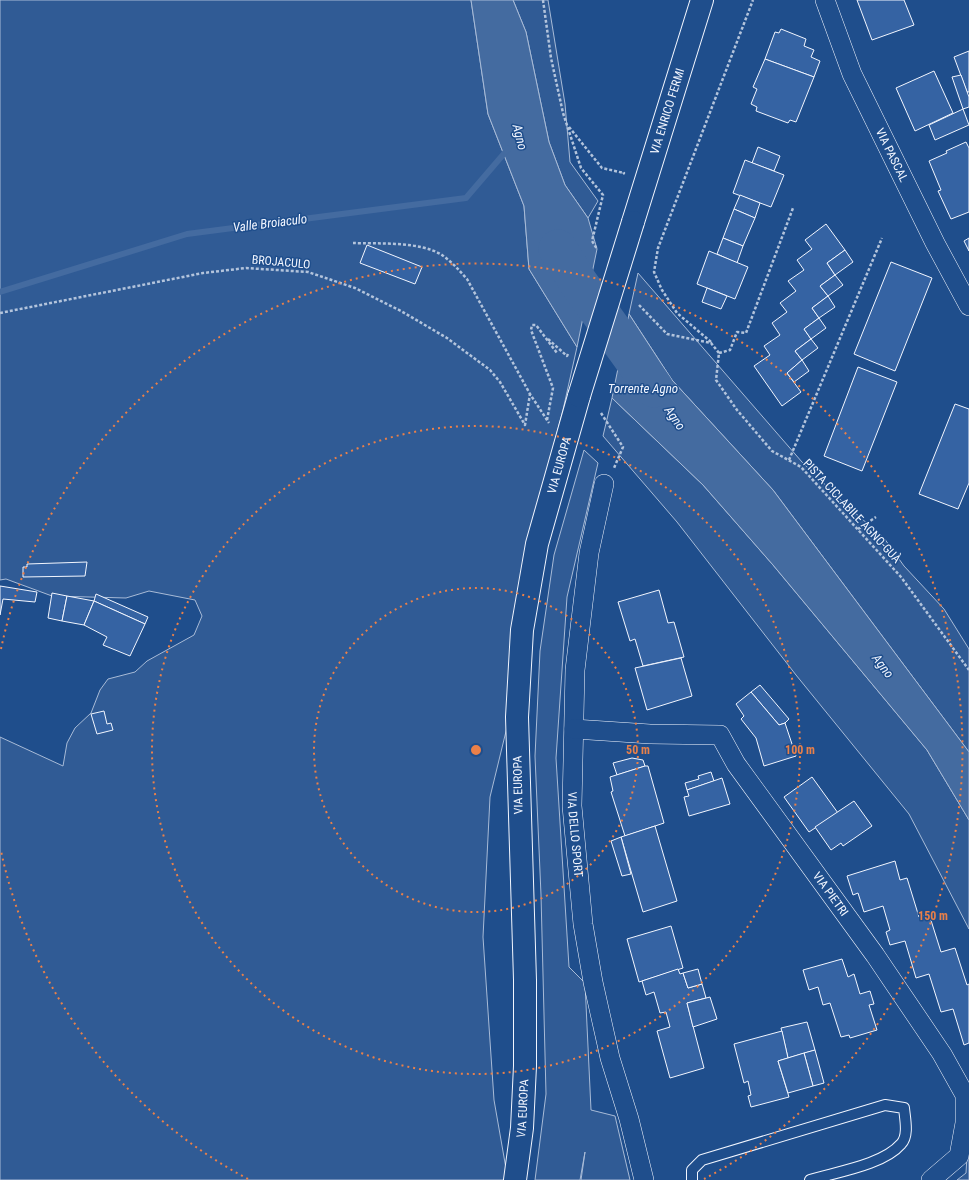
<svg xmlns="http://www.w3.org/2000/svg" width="969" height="1180" viewBox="0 0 969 1180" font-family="'Roboto Condensed',sans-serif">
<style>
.green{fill:#305b95;stroke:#a8bbd7}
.water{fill:#446ba0;stroke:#a8bbd7}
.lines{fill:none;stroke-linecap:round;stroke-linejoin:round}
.stream{stroke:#446ba0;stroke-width:6}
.river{stroke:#446ba0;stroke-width:39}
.building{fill:#3563a3;stroke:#f2f6ff}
.lane-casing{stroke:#f2f6ff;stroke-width:12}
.street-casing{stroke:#f2f6ff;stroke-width:20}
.primary-casing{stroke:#f2f6ff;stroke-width:24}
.path{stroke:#b3c4dc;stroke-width:2.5;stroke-dasharray:3 2;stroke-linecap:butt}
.lane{stroke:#1f4e8c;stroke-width:10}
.street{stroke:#1f4e8c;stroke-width:19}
.primary{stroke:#1f4e8c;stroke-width:22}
.primary-bridge-casing{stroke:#f2f6ff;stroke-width:24;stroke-linecap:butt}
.primary-bridge{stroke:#1f4e8c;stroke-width:22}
.ring{fill:none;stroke:#ea8049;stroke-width:2;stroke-dasharray:2 4}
.labels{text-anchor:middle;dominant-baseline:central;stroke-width:3;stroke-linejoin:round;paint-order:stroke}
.street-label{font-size:12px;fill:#f2f6ff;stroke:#1f4e8c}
.water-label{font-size:13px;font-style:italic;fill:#f2f6ff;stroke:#1f4e8c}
.centre{fill:#ea8049;stroke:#1f4e8c;stroke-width:2}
.ring-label{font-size:12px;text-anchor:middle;font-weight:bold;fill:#ea8049;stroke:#1f4e8c;stroke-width:3;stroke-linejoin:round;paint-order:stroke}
</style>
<rect width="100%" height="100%" fill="#1f4e8c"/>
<!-- green -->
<g class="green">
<path d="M0,0H471L488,114L524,206L529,269L577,347L563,410L553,448L509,719L490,797L483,937L494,1100L508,1180H0V737L63,766L67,743L75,728L91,713L100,690L108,679L135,672L147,661L194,635L202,616L195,600L149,591L126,598L52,596L6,579L0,580Z"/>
<path d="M513,0H548L565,104L570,162L598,201L588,218L565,185L549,142L526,32Z"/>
<path d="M638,273L802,462L846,505L884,538L904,566L944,609L969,649V752L773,490L672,380L629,314Z"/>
<path d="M612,398L703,485L773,565L927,750L969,820V929L909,814L796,675L677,522L603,436Z"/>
<path d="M584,450L598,463L567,597L556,758L569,967L585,983L591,1110L615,1116L630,1180H581L585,1152L580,1180H535L546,1094L541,895L535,756L540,651L554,555Z"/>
<path d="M969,1122V1180H957L966,1173Z"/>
</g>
<!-- water -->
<g class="water">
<path d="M471,0H513L526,32L549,142L565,185L588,218L597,249L577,347L529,269L524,206L488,114Z"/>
<path d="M629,314L672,380L773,490L969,752V820L927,750L773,565L703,485L612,398Z"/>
</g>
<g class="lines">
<!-- stream -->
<path class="stream" d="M0,292L187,234L466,198L508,149"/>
<!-- river -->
<path class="river" d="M558,249L578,282L654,388"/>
</g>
<!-- building -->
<g class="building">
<path d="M857,0H904L914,25L872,40Z"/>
<path d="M781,29L806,39L804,46L814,50L811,57L820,61L814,77L765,59L775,32L779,33Z"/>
<path d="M969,51V92H967L954,57Z"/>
<path d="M765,59L814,77L796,122L790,120L788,123L756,111L757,107L751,104L757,89L753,87Z"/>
<path d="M934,71L953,113L915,131L896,88Z"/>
<path d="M961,75L969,97V107L963,109L952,77Z"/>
<path d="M963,109L969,125L935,140L929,125Z"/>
<path d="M966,142L969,148V212L951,219L938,191L941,190L929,161L947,153L946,151Z"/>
<path d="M758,147L780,156L774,171L752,163Z"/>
<path d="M745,160L784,175L771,207L733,193Z"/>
<path d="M740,195L760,203L755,218L734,209Z"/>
<path d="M734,209L755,218L743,246L723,238Z"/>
<path d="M826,224L845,250L827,263L835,275L820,286L828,296L812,308L819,318L804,329L811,339L795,351L802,360L787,373L801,392L782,406L754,366L770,355L764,346L780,335L772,323L787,312L780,303L796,291L788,281L804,270L797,260L812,249L805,240Z"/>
<path d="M723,238L743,246L737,263L717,254Z"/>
<path d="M969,238V251L964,241Z"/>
<path d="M367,245L422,267L415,284L360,263Z"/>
<path d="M845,250L853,262L835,275L827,263Z"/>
<path d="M709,251L748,267L735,299L697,284Z"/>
<path d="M891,262L932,278L895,371L854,354Z"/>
<path d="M835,275L843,285L828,296L820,286Z"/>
<path d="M707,288L727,296L721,309L702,302Z"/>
<path d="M828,296L835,307L819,318L812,308Z"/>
<path d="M819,318L826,328L811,339L804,329Z"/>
<path d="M811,339L818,348L802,360L795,351Z"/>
<path d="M802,360L809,371L794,382L787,373Z"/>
<path d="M858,367L897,382L862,471L824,456Z"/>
<path d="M955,404L969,409V483L958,509L919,494Z"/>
<path d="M87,562L85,576L23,577V567H27V564Z"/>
<path d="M0,586L37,592L35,602L3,599L0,615Z"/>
<path d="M659,590L668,623L674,622L684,657L643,666L635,639L630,641L618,602Z"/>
<path d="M52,593L67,596L62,621L48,618Z"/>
<path d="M96,594L148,617L145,624L94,601Z"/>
<path d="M67,596L94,601L84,625L62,621Z"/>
<path d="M94,601L145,624L130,656L103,645L107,637L84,625Z"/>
<path d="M681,658L692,696L647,710L635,668Z"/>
<path d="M760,685L789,719L785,723L779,725L751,692Z"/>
<path d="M751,692L779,725L785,723L796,756L764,766L756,738L741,719L744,716L736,704Z"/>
<path d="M104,711L107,724L111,723L113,730L97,734L91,714Z"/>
<path d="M632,758L643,760L645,766L617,775L613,763Z"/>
<path d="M645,766H648L664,823L625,836L611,792L613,791L610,777Z"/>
<path d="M711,772L714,781L687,790L685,783L699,779L698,776Z"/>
<path d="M812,777L838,813L809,832L784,797Z"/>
<path d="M722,778L730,804L689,816L684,797L689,796L687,790Z"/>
<path d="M854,801L872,826L843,846L841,843L831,850L815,827Z"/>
<path d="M655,826L677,901L643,912L621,837Z"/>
<path d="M621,837L631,874L622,876L611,841Z"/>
<path d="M895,861L900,880L907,878L919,917L929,914L941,952L955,948L967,985L969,984V1043L964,1045L953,1009L941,1012L929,974L916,978L905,941L890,945L886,932L890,930L883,906L864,912L858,893L853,895L847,876Z"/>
<path d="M671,926L683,968L639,982L627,939Z"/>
<path d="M842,959L848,977L854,974L860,994L870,991L874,1004L869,1005L877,1030L850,1038L849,1035L841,1037L830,1003L823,1005L818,987L809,990L803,970Z"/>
<path d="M678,969L680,974L683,973L688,988L702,984L706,998L687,1003L704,1068L670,1078L657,1031L670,1027L666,1012L660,1013L654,992L646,995L642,981Z"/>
<path d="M698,969L702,984L688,988L683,973Z"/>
<path d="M710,997L717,1019L693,1027L687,1003Z"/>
<path d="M807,1022L815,1050L788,1058L781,1028Z"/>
<path d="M782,1031L788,1058L778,1061L789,1097L751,1107L748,1096L751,1095L748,1081L744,1083L734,1044Z"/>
<path d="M815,1050L824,1083L813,1086L804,1053Z"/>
<path d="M804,1053L813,1086L788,1093L778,1061Z"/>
</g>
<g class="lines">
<defs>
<path id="lane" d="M692,1180V1170L702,1160L885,1105L904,1108C905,1119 909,1136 901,1144C883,1165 836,1172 810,1180"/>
<g id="street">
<path id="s1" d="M825,0L852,74L935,243L969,306"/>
<path id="s2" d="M604,484L589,553L575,670L572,806L583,924L593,982L610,1058L629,1119L644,1180"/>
<path id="s3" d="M574,729L650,734L720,735L736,764L875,955L942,1054L965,1095V1123L959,1156L931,1180"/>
</g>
<g id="primary">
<path id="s4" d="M633,222L702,0"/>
<path id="s5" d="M515,1180L522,1128L525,1066V980L517,717L522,630L537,544L579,396"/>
</g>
</defs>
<!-- lane casing -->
<use href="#lane" class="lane-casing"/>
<!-- street casing -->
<use href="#street" class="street-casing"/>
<!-- primary casing -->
<use href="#primary" class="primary-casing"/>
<!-- path -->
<g class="path">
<path d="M543,0L551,58L563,113L581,168L603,195L592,241L597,249"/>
<path d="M569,127L602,168L624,173L623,174"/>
<path d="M353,243C378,244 420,241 442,255C452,262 459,270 467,279L530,394L549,423"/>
<path d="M639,305L667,334L711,343L719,353L716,380L737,410L772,451L801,467L901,577L969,670"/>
<path d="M0,313L203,273L246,268L308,272L355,288L401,311L447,338L490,370L500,382L525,425L530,394"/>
<path d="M548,339L567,356L568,354"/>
<path d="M711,342L677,313L662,290L654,272L658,248L753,0"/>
<path d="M719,353L730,350L737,332L746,333L793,208"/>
<path d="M601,413L623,447L614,468"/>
<path d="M547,420L553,388L531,330L532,325H536L557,353"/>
<path d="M789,460L882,238"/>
<path d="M858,529L876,517"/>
</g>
<!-- lane -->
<use href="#lane" class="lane"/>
<!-- street -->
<use href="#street" class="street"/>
<!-- primary -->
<use href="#primary" class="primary"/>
<defs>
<path id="primary-bridge" d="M579,396L633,222"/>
</defs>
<!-- primary-bridge casing -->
<use href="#primary-bridge" class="primary-bridge-casing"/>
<!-- primary-bridge -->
<use href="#primary-bridge" class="primary-bridge"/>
</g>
<!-- distance rings -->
<g class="ring">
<circle cx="476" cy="750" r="162"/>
<circle cx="476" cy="750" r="324"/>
<path d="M248 1179A486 486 0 0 1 1 851M1 649A486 486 0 1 1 704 1179"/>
</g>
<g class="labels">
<!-- street labels -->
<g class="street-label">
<text stroke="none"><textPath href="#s4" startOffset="116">VIA ENRICO FERMI</textPath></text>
<text stroke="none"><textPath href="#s1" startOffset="169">VIA PASCAL</textPath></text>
<text transform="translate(281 262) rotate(5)">BROJACULO</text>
<text stroke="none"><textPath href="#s5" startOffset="720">VIA EUROPA</textPath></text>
<text transform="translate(852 511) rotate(47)">PISTA CICLABILE AGNO-GUÀ</text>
<text transform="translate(518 785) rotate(-91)">VIA EUROPA</text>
<text stroke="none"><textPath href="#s2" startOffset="353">VIA DELLO SPORT</textPath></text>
<text stroke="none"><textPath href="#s3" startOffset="340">VIA PIETRI</textPath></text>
<text stroke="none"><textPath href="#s5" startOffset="72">VIA EUROPA</textPath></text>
</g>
<!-- water labels -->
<g class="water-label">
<text transform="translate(520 137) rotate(76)">Agno</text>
<text transform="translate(270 223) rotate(-7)">Valle Broiaculo</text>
<text x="643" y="388">Torrente Agno</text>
<text transform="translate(675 418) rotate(55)">Agno</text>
<text transform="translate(883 666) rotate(53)">Agno</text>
</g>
</g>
<circle cx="476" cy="750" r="6" class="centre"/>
<g class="ring-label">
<text x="638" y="754">50 m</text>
<text x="800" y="754">100 m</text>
<text x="933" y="920">150 m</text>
</g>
</svg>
